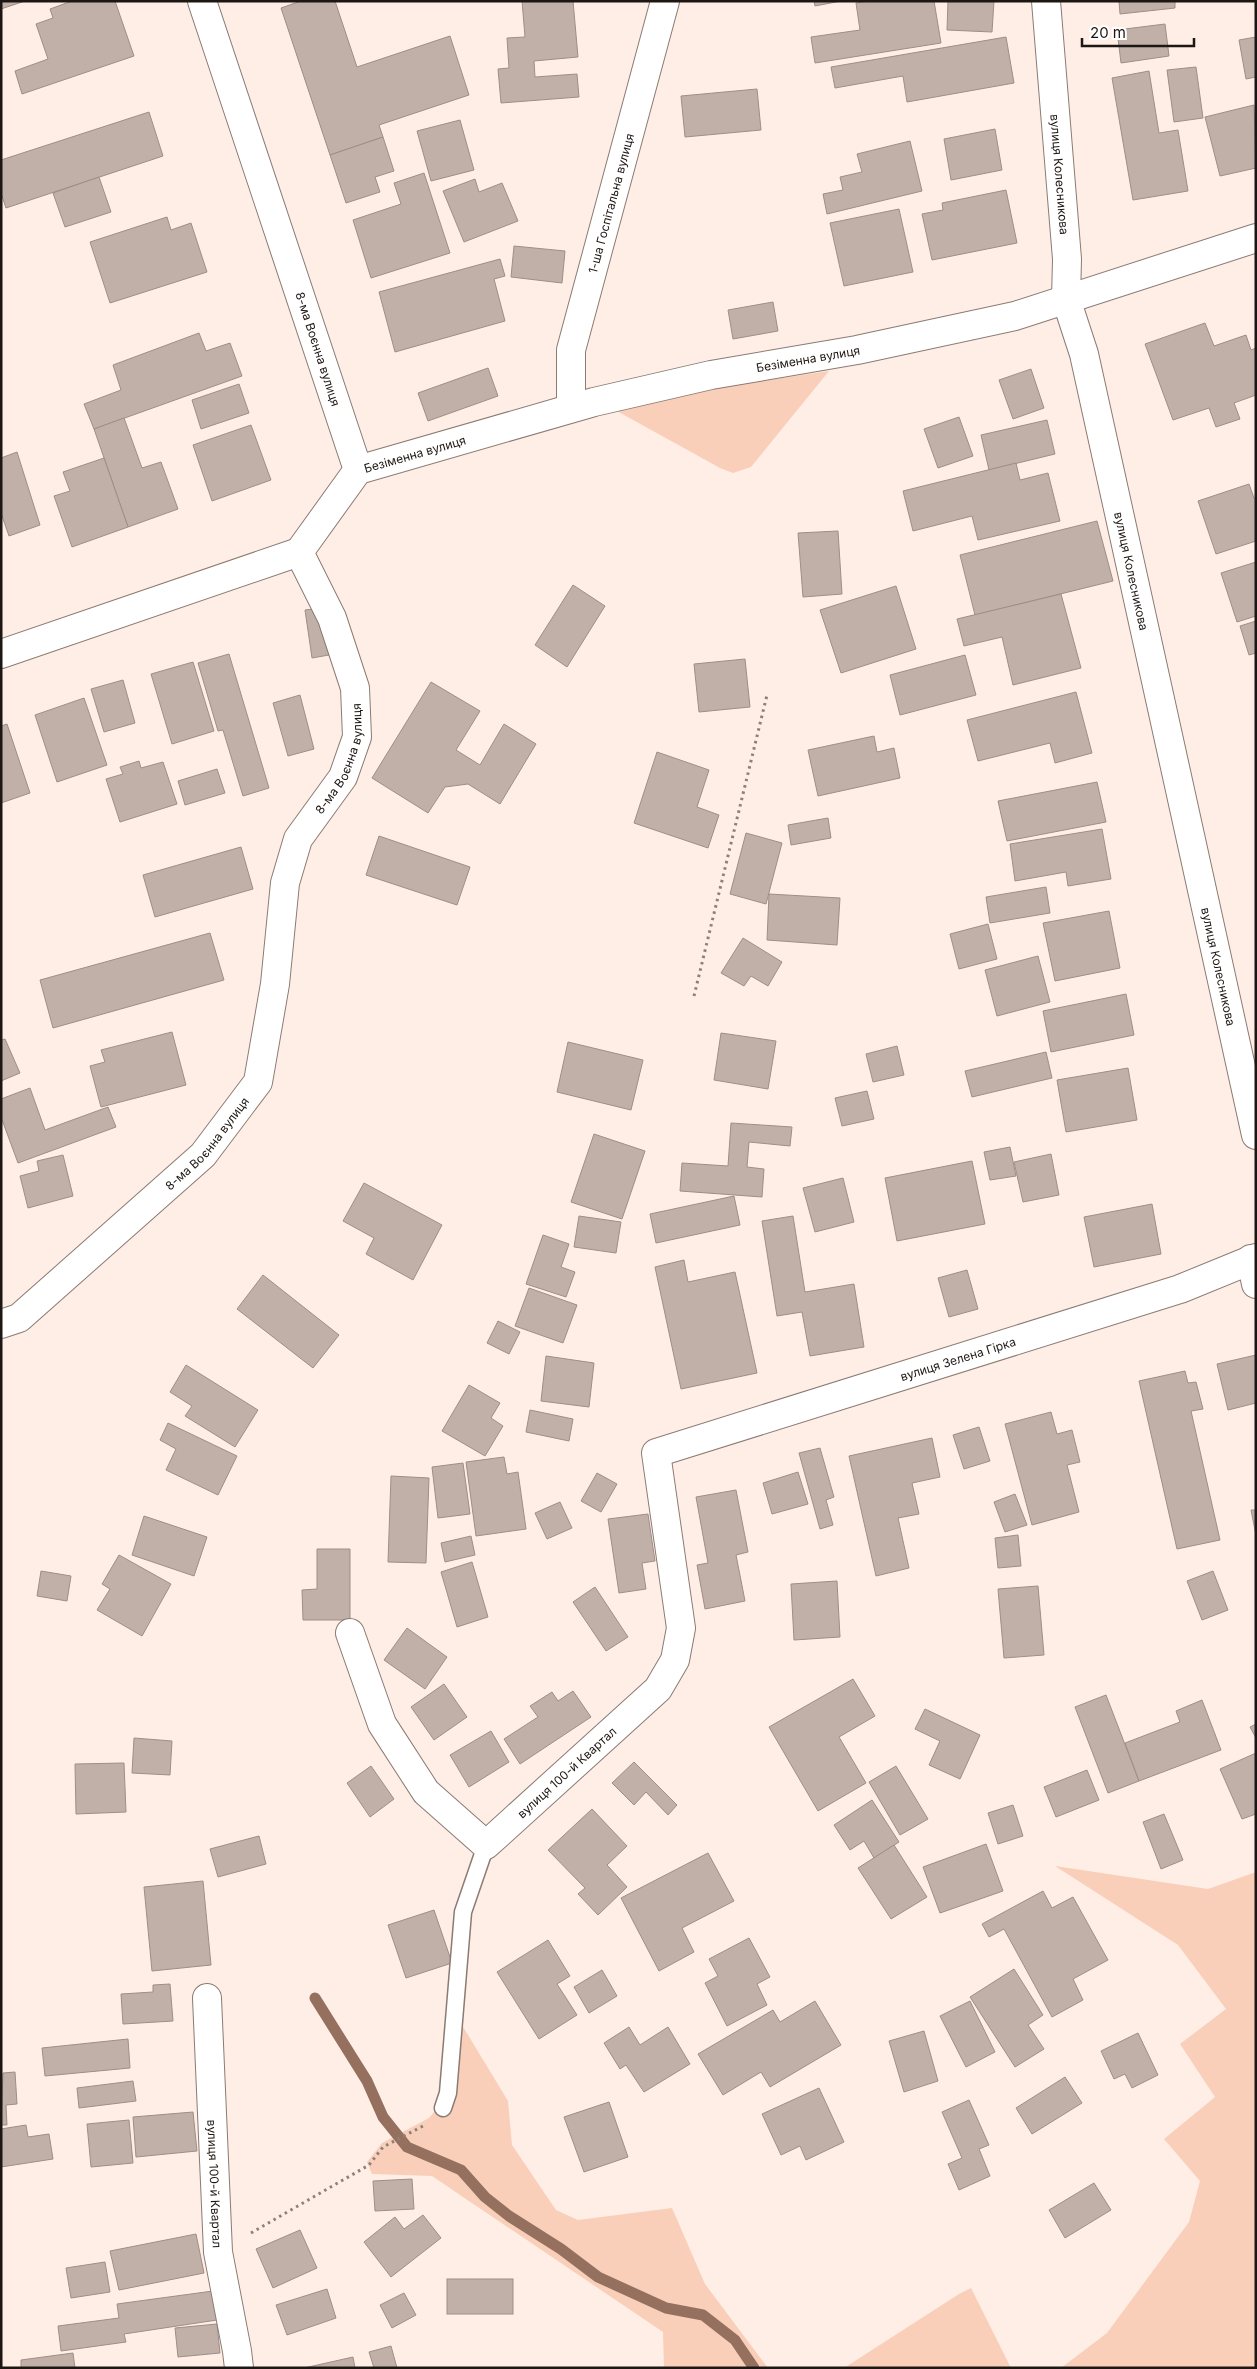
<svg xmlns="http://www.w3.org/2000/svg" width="1257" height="2369" viewBox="0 0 1257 2369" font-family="Inter,sans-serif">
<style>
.green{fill:#f9cfba}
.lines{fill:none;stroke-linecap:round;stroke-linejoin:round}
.stream{stroke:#95705e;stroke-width:11}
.building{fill:#c1b0a8;stroke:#9e8e87}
.service-casing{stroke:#8a7b73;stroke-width:19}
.minor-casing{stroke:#8a7b73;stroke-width:30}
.path{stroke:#8b807a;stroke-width:3;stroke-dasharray:2.5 4;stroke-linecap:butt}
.service{stroke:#fff;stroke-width:16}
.minor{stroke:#fff;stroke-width:28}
.labels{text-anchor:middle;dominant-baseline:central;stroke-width:4;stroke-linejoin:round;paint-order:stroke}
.street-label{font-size:12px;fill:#1d1714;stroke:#fff}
</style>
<rect width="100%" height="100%" fill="#ffeee5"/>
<!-- green -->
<g class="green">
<path d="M829,371L751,467L733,473L720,468L615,410L715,388Z"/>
<path d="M1055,1866L1208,1889L1256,1872V2368H1061L1107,2333L1189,2222L1200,2181L1164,2139L1215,2097L1180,2044L1226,2009L1178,1945Z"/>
<path d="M448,2025H462L508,2101L512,2145L556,2210L578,2220L672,2208L705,2284L768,2368H664L663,2332L432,2176L372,2174L367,2162L382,2143L429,2118L439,2106Z"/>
<path d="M971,2288L1011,2368H844L959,2294Z"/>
</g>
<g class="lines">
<!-- stream -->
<path class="stream" d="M315,1998L367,2081L383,2117L407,2147L461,2170L485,2197L509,2216L561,2249L598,2277L666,2308L703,2315L735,2340L754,2368"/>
</g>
<!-- building -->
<g class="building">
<path d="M1,1H25L1,9Z"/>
<path d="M72,1H115L134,56L22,94L15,71L48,59L36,24L53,18L50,9Z"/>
<path d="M301,1H335L357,67L450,36L469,95L379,125L383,137L330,155L281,8Z"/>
<path d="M522,1H573L578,57L534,61L535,77L577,74L579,97L501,103L498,69L509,68L507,38L525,37Z"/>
<path d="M814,1H841L815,6Z"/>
<path d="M868,1H934L941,43L815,63L811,37L860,30L856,3Z"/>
<path d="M948,1H994L992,32L947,30Z"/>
<path d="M1119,1H1175V8L1120,14Z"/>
<path d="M1165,24L1169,56L1121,63L1117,30Z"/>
<path d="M1006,37L1014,83L907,102L903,76L835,88L831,67Z"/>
<path d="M1256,37V77L1246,79L1239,40Z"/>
<path d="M1196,67L1203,118L1174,122L1167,70Z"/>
<path d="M1149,71L1159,133L1178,130L1188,191L1133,200L1112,78Z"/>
<path d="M757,89L761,130L685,137L681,96Z"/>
<path d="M1254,105L1256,168L1220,176L1205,117Z"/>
<path d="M149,112L163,156L6,208L1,193V160Z"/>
<path d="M460,120L474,170L431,181L417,131Z"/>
<path d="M995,129L1002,170L951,180L944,139Z"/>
<path d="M383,137L394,171L375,177L380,192L346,203L330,155Z"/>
<path d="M910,141L922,191L827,214L823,194L843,190L840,177L862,172L857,154Z"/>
<path d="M424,173L450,253L371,278L353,220L401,204L394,183Z"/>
<path d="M99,177L111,212L65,227L53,193Z"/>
<path d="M475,179L479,192L502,183L518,221L464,242L443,191Z"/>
<path d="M1006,190L1017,243L932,260L922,214L943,210L942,203Z"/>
<path d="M899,209L913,272L844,286L830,223Z"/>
<path d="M167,217L171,230L191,223L207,272L110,303L90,242Z"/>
<path d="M514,246L565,251L562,283L511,277Z"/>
<path d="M500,259L505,276L494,279L505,321L395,352L379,292Z"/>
<path d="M773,302L778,331L733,339L728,310Z"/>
<path d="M1205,323L1214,346L1246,335L1251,350L1256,348V395L1234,403L1240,419L1216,427L1209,408L1173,420L1145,344Z"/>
<path d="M199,333L206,351L230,343L242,376L94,429L84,404L121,390L113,365Z"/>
<path d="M488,368L498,396L428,421L418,393Z"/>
<path d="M1031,369L1044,408L1013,419L999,380Z"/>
<path d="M239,384L249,413L201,429L192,400Z"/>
<path d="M959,417L973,456L938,468L924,429Z"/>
<path d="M124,418L142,468L161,462L178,509L128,527L94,429Z"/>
<path d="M1047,420L1055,454L989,470L981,435Z"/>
<path d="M251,425L271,480L212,501L193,445Z"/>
<path d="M17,452L40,525L9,536L1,513V458Z"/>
<path d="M104,458L128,527L72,547L54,496L70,491L63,472Z"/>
<path d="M1016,463L1020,480L1048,473L1060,521L978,540L972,516L913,531L903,491Z"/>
<path d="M1249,484L1254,498H1256V541L1216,554L1198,501Z"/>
<path d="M1097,521L1113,581L975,615L960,555Z"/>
<path d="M838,531L842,594L803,597L798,533Z"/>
<path d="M1256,562V616L1237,622L1221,573Z"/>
<path d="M573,585L605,606L567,667L535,645Z"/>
<path d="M896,586L916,649L841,673L820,610Z"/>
<path d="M1061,594L1081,668L1013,685L1002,637L964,646L957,619Z"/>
<path d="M322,608L329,655L312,658L305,610Z"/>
<path d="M1256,621V653L1249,655L1240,626Z"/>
<path d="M229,654L269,788L243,796L223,730L218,731L198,663Z"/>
<path d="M965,655L976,695L900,715L890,675Z"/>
<path d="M745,659L750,707L699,712L694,664Z"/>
<path d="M193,662L214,731L172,744L151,674Z"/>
<path d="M123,680L135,723L104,732L91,689Z"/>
<path d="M431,682L480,711L456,750L480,765L504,724L536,744L500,804L468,784L445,787L428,813L372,778Z"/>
<path d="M1076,692L1092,753L1055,763L1050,743L978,761L967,720Z"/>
<path d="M300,695L314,749L288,756L273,703Z"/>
<path d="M84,698L107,765L57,782L35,715Z"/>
<path d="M7,724L30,793L1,803V726Z"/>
<path d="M874,736L877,752L894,748L900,778L818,796L808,750Z"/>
<path d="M657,752L709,770L697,807L719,815L708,848L634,823Z"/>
<path d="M139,761L141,768L163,762L177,804L120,822L106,779L123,774L120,767Z"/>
<path d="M217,769L225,793L185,805L178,781Z"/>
<path d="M1097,782L1106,822L1007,841L998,801Z"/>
<path d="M828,818L831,838L791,845L788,825Z"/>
<path d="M1102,829L1111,879L1068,886L1066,872L1015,881L1010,844Z"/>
<path d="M746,833L782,843L766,904L730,894Z"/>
<path d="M379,836L470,867L457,905L366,875Z"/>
<path d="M241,847L253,889L155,917L143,875Z"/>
<path d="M1046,887L1050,913L990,923L986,897Z"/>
<path d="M769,894L840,898L837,945L767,940Z"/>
<path d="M1109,911L1120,968L1055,981L1043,923Z"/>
<path d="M988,924L997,959L959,969L950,934Z"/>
<path d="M210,933L224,980L53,1028L40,980Z"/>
<path d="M743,938L782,962L768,986L751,976L744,986L721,973Z"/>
<path d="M1038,956L1050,1002L997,1016L985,970Z"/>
<path d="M1126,994L1134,1035L1051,1052L1043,1011Z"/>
<path d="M172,1032L186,1085L101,1107L90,1066L105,1062L101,1050Z"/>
<path d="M721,1033L776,1041L768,1089L714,1080Z"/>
<path d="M5,1039L20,1073L1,1081V1040Z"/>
<path d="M568,1042L643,1060L631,1110L557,1092Z"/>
<path d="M897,1046L904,1075L873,1082L866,1054Z"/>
<path d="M1046,1052L1052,1078L972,1097L965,1071Z"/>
<path d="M1128,1068L1137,1120L1066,1132L1057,1080Z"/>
<path d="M30,1088L45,1130L108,1107L116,1127L18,1163L1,1117V1099Z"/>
<path d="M867,1091L874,1119L842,1126L835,1098Z"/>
<path d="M731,1123L792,1127L790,1146L749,1142L747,1167L764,1169L762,1197L680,1191L682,1163L728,1166Z"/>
<path d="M594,1134L645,1151L622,1219L571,1202Z"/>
<path d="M1010,1147L1016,1176L990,1180L984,1152Z"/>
<path d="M1051,1154L1059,1195L1023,1202L1014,1162Z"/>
<path d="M63,1155L73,1196L28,1208L20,1176L39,1171L37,1161Z"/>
<path d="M972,1161L985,1224L897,1241L885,1178Z"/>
<path d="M843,1178L854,1222L815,1232L803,1188Z"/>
<path d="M364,1183L442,1225L413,1280L366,1254L374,1238L343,1221Z"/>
<path d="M734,1196L740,1225L656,1243L650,1214Z"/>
<path d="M1152,1204L1161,1254L1094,1267L1084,1217Z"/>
<path d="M579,1216L621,1222L616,1253L574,1247Z"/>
<path d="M793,1216L805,1292L854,1284L864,1347L810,1356L802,1312L777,1316L762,1221Z"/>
<path d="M543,1235L569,1244L561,1267L575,1272L566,1297L526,1284Z"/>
<path d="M684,1260L688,1282L735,1272L757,1373L681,1389L655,1267Z"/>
<path d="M967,1270L978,1309L949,1317L938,1278Z"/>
<path d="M263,1275L339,1335L313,1368L237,1309Z"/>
<path d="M529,1288L577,1305L563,1343L515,1326Z"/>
<path d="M498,1321L520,1332L509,1354L487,1343Z"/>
<path d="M1256,1355V1403L1228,1410L1217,1364Z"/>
<path d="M546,1356L594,1363L589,1407L541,1401Z"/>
<path d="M186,1365L258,1410L235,1447L185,1416L192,1406L170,1392Z"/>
<path d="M1185,1371L1188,1383L1196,1382L1203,1409L1191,1411L1220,1540L1177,1549L1139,1381Z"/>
<path d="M469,1385L500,1403L491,1418L503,1426L485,1456L442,1431Z"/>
<path d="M530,1410L573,1419L569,1441L526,1432Z"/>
<path d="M1051,1412L1057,1434L1072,1430L1080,1462L1067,1465L1079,1512L1032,1525L1005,1424Z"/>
<path d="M168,1423L237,1456L218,1495L166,1470L176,1449L160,1440Z"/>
<path d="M979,1427L990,1461L964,1469L953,1435Z"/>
<path d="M932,1438L940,1477L912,1483L919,1514L898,1518L909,1568L876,1576L849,1456Z"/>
<path d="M820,1448L834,1497L826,1500L833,1525L820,1529L799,1453Z"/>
<path d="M504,1457L507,1474L518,1472L526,1529L476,1536L466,1462Z"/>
<path d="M463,1463L470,1514L438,1518L432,1467Z"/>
<path d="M798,1472L808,1504L772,1514L763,1483Z"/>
<path d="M597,1473L617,1484L601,1512L581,1501Z"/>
<path d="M391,1476L429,1478L426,1563L388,1562Z"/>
<path d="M736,1490L748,1552L736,1555L745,1601L705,1609L697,1565L708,1563L696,1497Z"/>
<path d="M1015,1494L1027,1525L1005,1532L994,1502Z"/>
<path d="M560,1502L572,1528L547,1539L535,1513Z"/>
<path d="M1251,1510H1256V1535Z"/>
<path d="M648,1514L655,1561L642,1563L646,1589L619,1593L608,1519Z"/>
<path d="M144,1516L207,1537L194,1576L132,1555Z"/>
<path d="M1018,1535L1021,1566L998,1568L995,1538Z"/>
<path d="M471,1536L475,1555L445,1562L441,1543Z"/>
<path d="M317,1549H350V1620H303L302,1590L317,1589Z"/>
<path d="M119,1555L171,1584L142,1636L97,1610L110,1589L102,1584Z"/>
<path d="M472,1562L488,1617L457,1627L441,1572Z"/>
<path d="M41,1571L71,1576L67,1601L37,1596Z"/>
<path d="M1213,1571L1228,1610L1202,1620L1187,1581Z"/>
<path d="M837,1581L840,1637L794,1640L791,1584Z"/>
<path d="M1038,1586L1044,1655L1004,1658L998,1589Z"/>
<path d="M595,1587L628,1637L606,1651L573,1602Z"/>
<path d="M407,1628L447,1657L425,1689L384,1660Z"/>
<path d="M853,1679L875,1716L839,1737L866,1783L818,1811L769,1727Z"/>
<path d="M444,1684L467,1717L434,1740L411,1707Z"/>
<path d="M573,1691L591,1717L520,1764L504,1739L538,1717L530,1706L552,1692L558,1701Z"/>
<path d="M1106,1695L1139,1781L1108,1793L1075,1707Z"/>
<path d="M1202,1700L1221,1750L1139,1781L1125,1743L1180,1722L1176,1711Z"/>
<path d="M925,1709L980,1735L960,1779L929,1765L940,1741L915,1729Z"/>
<path d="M1256,1724V1738L1250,1727Z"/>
<path d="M491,1731L509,1762L469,1787L450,1755Z"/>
<path d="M134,1738L172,1741L170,1775L132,1773Z"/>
<path d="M1256,1753V1814L1242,1819L1220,1769Z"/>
<path d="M634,1762L677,1805L668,1815L646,1792L634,1805L612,1783Z"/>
<path d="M124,1763L126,1812L76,1814L75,1764Z"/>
<path d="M371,1766L394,1799L370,1817L347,1783Z"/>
<path d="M896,1766L928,1819L900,1835L869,1782Z"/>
<path d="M1087,1770L1099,1800L1056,1817L1044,1787Z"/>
<path d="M872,1800L899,1842L874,1858L864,1841L850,1850L834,1825Z"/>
<path d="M1013,1805L1023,1836L998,1844L988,1813Z"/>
<path d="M592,1809L627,1846L607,1865L627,1887L598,1915L578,1894L585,1888L548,1850Z"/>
<path d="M1164,1814L1183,1860L1161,1869L1143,1822Z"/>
<path d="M259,1836L266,1864L218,1877L210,1849Z"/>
<path d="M986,1844L1003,1891L940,1913L923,1867Z"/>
<path d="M894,1845L927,1897L891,1919L858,1868Z"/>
<path d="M708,1853L734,1901L682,1928L694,1952L659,1971L621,1898Z"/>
<path d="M203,1881L211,1965L152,1971L144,1887Z"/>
<path d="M1043,1891L1052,1908L1073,1897L1108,1960L1073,1979L1083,2000L1052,2017L1004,1929L989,1937L982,1924Z"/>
<path d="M434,1910L452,1963L406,1978L388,1925Z"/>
<path d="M749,1938L770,1977L757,1984L767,2005L727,2026L705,1983L718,1976L709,1959Z"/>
<path d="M548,1940L570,1976L557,1984L577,2015L539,2039L497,1972Z"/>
<path d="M1014,1969L1043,2015L1028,2025L1044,2049L1015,2067L970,1997Z"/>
<path d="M602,1970L617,1996L589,2013L574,1987Z"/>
<path d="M170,1984L173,2021L123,2024L121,1994L153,1992V1985Z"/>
<path d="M815,2001L841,2045L770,2087L761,2072L723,2095L698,2054L773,2010L780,2022Z"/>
<path d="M970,2001L995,2052L966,2067L940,2016Z"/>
<path d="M629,2027L640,2045L668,2027L690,2064L644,2092L626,2065L620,2069L604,2043Z"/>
<path d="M924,2031L938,2081L904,2092L889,2041Z"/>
<path d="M1138,2033L1158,2075L1132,2088L1125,2074L1114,2079L1101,2051Z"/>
<path d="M128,2039L130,2068L45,2076L42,2048Z"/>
<path d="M15,2072L17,2104L6,2105L7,2125H1L3,2073Z"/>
<path d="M1065,2077L1082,2103L1032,2134L1016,2108Z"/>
<path d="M133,2081L136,2101L79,2108L77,2088Z"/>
<path d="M819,2088L844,2142L806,2160L800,2146L781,2155L762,2114Z"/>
<path d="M969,2100L989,2145L979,2149L990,2176L959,2190L948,2164L962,2158L942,2112Z"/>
<path d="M609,2102L628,2157L584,2172L564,2117Z"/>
<path d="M193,2112L197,2151L136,2157L133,2117Z"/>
<path d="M129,2120L133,2163L91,2167L87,2124Z"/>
<path d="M26,2125L28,2137L49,2134L53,2159L1,2167V2129Z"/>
<path d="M412,2179L414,2209L375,2211L373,2181Z"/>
<path d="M1094,2183L1111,2210L1065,2238L1049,2210Z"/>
<path d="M423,2215L441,2238L391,2277L364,2242L395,2217L404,2229Z"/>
<path d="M300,2230L317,2268L273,2288L256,2249Z"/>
<path d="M196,2234L204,2273L119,2290L110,2251Z"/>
<path d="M105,2262L110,2292L71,2298L66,2268Z"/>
<rect x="447" y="2279" width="66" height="35"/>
<path d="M327,2289L336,2318L287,2335L276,2305Z"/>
<path d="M213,2291L217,2320L124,2334L126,2342L61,2351L58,2326L119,2318L117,2304Z"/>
<path d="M404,2293L416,2315L392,2328L380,2305Z"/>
<path d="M217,2324L220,2353L178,2357L175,2328Z"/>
<path d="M391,2346L397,2368H374L369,2352Z"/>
<path d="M73,2353L75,2368H21V2360Z"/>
<path d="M353,2357L355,2368H304Z"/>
</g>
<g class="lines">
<defs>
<path id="service" d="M443,2108L448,2093L463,1912L486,1845"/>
<g id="minor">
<path id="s1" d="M1046,1L1067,259L1066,299L1084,354L1256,1135"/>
<path id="s2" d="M571,408V350L665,1"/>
<path id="s3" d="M358,470L594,402L711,375L857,350L1015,316L1256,238"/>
<path d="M1,654L299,552"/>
<path d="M1251,1259L1256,1284"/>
<path id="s4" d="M1,1324L19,1318L203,1155L258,1082L275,984L285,883L298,839L343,777L357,737L355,688L332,618L299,552L358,470L202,1"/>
<path id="s5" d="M350,1633L382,1724L426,1792L486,1845L658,1689L675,1660L681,1628L656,1453L1180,1289L1256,1258"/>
<path id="s6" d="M207,1998L218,2252L237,2351L239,2368"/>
</g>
</defs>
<!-- service casing -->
<use href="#service" class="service-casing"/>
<!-- minor casing -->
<use href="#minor" class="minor-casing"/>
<!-- path -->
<g class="path">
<path d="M694,996L767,695"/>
<path d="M251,2233L369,2165L383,2147L423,2126"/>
</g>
<!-- service -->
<use href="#service" class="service"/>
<!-- minor -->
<use href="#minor" class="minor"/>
</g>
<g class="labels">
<!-- street labels -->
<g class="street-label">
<text stroke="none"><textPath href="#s1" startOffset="174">вулиця Колесникова</textPath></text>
<text stroke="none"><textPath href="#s2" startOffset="210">1-ша Госпітальна вулиця</textPath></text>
<text transform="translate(318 349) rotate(72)">8-ма Воєнна вулиця</text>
<text stroke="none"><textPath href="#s3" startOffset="464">Безіменна вулиця</textPath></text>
<text stroke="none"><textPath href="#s3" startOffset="59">Безіменна вулиця</textPath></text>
<text stroke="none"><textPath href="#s1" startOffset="579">вулиця Колесникова</textPath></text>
<text stroke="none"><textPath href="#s4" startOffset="696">8-ма Воєнна вулиця</textPath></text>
<text stroke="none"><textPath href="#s1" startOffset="984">вулиця Колесникова</textPath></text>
<text stroke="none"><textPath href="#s4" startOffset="276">8-ма Воєнна вулиця</textPath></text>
<text stroke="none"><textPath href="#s5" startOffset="1049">вулиця Зелена Гірка</textPath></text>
<text stroke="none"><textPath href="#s5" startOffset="366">вулиця 100-й Квартал</textPath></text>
<text stroke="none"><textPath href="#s6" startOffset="186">вулиця 100-й Квартал</textPath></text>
</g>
</g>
<!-- border -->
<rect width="1257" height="2369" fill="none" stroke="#1d1714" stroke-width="5"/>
<!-- scale -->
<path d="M1082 38v8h112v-8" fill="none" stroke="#1d1714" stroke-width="2.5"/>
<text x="1090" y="38" font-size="15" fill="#1d1714" stroke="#ffffff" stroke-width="4" paint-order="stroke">20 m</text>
</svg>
